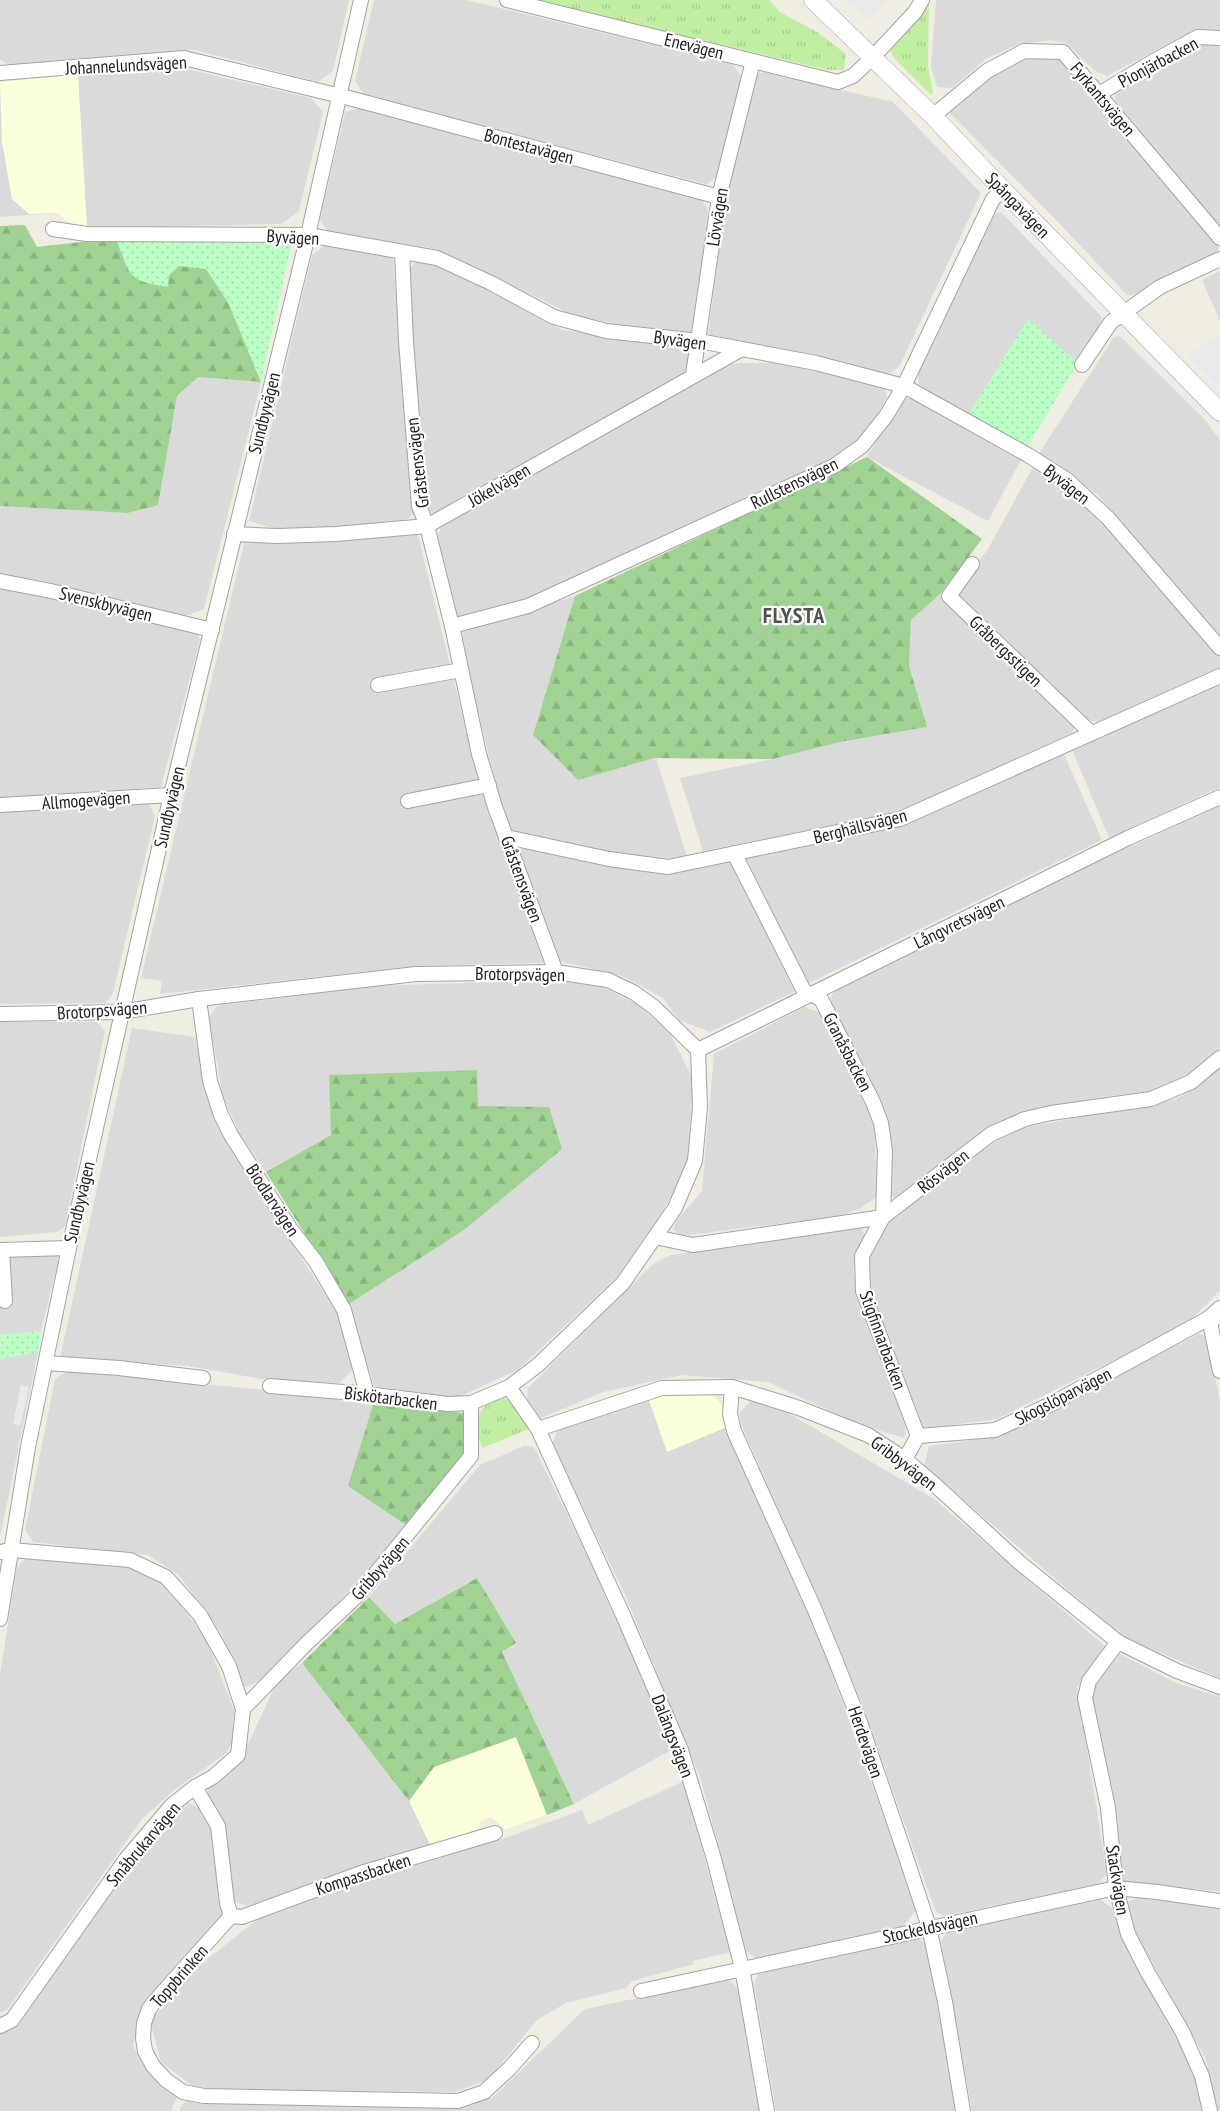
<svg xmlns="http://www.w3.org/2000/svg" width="1220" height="2111" viewBox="0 0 1220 2111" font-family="'PT Sans Narrow',sans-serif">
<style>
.residential{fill:#dbdada}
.education{fill:#fcffdb}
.grass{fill:url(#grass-tufts)}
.forest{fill:url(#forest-firs)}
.park{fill:url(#park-dots)}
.parking{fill:#e9e9e9}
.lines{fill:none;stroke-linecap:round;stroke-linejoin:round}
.minor-casing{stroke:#a4a4a4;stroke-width:16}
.tertiary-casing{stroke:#a4a4a4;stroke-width:19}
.minor{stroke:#fff;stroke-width:14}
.tertiary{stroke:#fff;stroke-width:18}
.labels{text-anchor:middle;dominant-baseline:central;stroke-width:4.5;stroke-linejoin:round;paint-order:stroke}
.street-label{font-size:18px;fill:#1d1d1d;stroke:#fff}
.district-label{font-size:22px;font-weight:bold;letter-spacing:1px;fill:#505050;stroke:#fff}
</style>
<defs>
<pattern id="grass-tufts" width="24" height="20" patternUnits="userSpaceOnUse" patternTransform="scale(1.25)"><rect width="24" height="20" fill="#c1eea2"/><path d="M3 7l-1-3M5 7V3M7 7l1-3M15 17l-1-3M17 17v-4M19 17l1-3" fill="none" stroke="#a5cc8b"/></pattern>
<pattern id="forest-firs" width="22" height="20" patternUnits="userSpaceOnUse" patternTransform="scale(1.25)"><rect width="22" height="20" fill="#a0d293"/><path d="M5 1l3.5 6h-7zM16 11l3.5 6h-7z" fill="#89b47e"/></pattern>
<pattern id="park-dots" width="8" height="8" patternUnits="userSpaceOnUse" patternTransform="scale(1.25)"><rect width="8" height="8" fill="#bafec5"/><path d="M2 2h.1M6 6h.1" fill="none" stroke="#9fd9a9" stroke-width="1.8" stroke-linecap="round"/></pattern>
</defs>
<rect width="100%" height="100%" fill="#efece2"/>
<!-- residential -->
<g class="residential">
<path d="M0,0H349L333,71L318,82L195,50L10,65L0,60Z"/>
<path d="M374,0H466L733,64L742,78L717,177L706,184L364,95L355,81Z"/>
<path d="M936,0H1220V30L1197,29L1107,76L1095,71L1067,44L1051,40L1019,44L987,58L952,88L937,87L931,66Z"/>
<path d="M1220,43V228L1115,100L1117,88L1196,46Z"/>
<path d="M1040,55L1063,59L1219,243L1216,255L1133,295H1127L1058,222L950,113L953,107L1000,68L1018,59Z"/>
<path d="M178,67L311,98L323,112L299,211L281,224L87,228L74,227L57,213L0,217V82L78,74Z"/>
<path d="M764,72L893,102L981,193L899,367L886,375L708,338L725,203L754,76Z"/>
<path d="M359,108L700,197L708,211L694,331L689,335L579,318L477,268L431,248L327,231L320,220L345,112Z"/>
<path d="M1001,212L1102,317L1101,324L1078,363L968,415L919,386L918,373L988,218Z"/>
<path d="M329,243L388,254L393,260L414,513L403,523L283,531L249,521L312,255Z"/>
<path d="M418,260L452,270L562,330L693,347L689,371L437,515L426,510L407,271Z"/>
<path d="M1220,271V321L1202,280Z"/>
<path d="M1120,336L1205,420L1220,440V640L1097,494L1038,455L1114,337Z"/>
<path d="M741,363H782L884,388L887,397L864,438L850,450L818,467L523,600L456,619L436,539L443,524L720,366Z"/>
<path d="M198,377L261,382L204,609L186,616L44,581L0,574V506L128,513L158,505L177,396Z"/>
<path d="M914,398L1021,460L988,521L867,457L901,399Z"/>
<path d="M1033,467L1066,484L1095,510L1220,656V667L1098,722L1087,720L955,593L988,549Z"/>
<path d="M418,535L480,787L545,963L415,966L160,994L162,981L141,978L244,543Z"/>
<path d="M0,588L51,597L196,631L200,640L161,787L0,799Z"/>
<path d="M940,594L1075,726L1072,733L898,812L703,851L680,778L773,759L840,742L927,727L909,666L911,620Z"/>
<path d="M575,596L533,735L578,780L656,758L687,857L648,859L519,836L508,830L497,790L459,632Z"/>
<path d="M1220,682V787L1109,838L1071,747Z"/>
<path d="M1063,752L1102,840L807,984L745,861L747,858L895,828Z"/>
<path d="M148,802L155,816L113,993L106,1003L0,1004V808Z"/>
<path d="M1220,806V1048L1194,1072L1167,1089L1102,1097L1021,1113L984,1133L903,1199L888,1196L886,1128L828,1003L835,991L1017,898Z"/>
<path d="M526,846L601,863L731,860L798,990L710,1032L679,1020L663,998L622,976L560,961L517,853Z"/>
<path d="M551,980L596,984L639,1005L671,1035L693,1079L688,1167L661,1214L617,1277L518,1370L456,1398L374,1386L349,1304L464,1230L478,1107L477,1070L330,1075L331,1135L266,1172L241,1136L223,1097L209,1018L217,1006L373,986Z"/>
<path d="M804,1007L821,1013L866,1101L874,1126L878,1196L861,1208L840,1216L680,1236L673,1229L677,1220L702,1191L714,1054Z"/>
<path d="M0,1022H97L105,1031L65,1226L57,1232L0,1237Z"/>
<path d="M132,1028L195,1037L210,1106L244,1169L339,1316L354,1369L339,1383L261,1379L188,1366L60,1358Z"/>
<path d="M1220,1065V1291L1186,1324L997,1419L922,1429L867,1286L870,1253L890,1219L976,1152L1022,1128L1176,1099L1203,1081Z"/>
<path d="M858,1225L866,1235L853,1267L857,1293L907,1424L904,1438L858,1424L768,1382L682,1375L603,1392L539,1419L527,1399L528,1388L653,1264L671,1255Z"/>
<path d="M51,1252L59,1257L41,1331L0,1335V1255Z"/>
<path d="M1199,1334L1206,1336L1220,1401V1678L1123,1637L924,1466L929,1446L966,1441L1006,1431Z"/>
<path d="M38,1352L1,1533L0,1534V1359Z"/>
<path d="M68,1371L276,1391L373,1405L349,1486L409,1527L269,1676L244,1688L221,1633L179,1575L148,1555L33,1542L25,1530L55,1379Z"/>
<path d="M671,1393L721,1404L730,1440L809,1610L917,1909L903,1926L757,1959L746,1951L701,1780L624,1592L552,1445L557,1431L599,1414Z"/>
<path d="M750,1402L778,1407L934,1499L1106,1647L1077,1688L1107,1873L1098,1884L945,1916L936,1912L861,1702L809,1578L742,1427L739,1413Z"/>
<path d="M524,1446L534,1447L620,1622L673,1749L574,1804L502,1652L516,1644L476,1578L395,1624L369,1597L480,1465Z"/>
<path d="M26,1558L135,1567L164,1582L206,1639L236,1715V1738L225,1754L173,1791L142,1819L7,2010L0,2013V1675L17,1567Z"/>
<path d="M1120,1654L1176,1683L1220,1697V1891L1121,1883L1118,1832L1091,1694L1092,1686Z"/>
<path d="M302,1663L409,1800L547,1815L505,1830L491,1817L481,1822L473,1836L249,1906L233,1902L221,1816L208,1796V1786L243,1755L278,1680Z"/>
<path d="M684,1781L730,1952L693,1961L694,1964L632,1981L626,1988L566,2003L537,2020L488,2080L454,2092L196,2089L161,2062L150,2021L199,1966L265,1913L514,1835L582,1810L588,1825Z"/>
<path d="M185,1801L202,1810L213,1827L223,1913L214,1931L141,2008L133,2046L148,2073L177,2097L171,2111H0V2029L166,1816Z"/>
<path d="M1137,1898L1220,1907V2111H1216L1206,2059L1133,1928L1127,1910L1128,1902Z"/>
<path d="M1100,1900L1112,1908L1126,1946L1195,2073L1203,2111H972L941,1941L947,1932Z"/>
<path d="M918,1938L926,1944L957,2111H776L754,1985L758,1974Z"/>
<path d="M728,1979L738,1988L761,2111H180V2107L187,2100L452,2105L492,2098L585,2009Z"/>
</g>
<!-- education -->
<g class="education">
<path d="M78,74L87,228L74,227L57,213L29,214L12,199L2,142L0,82Z"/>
<path d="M671,1393H710L721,1404L727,1427L667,1452L649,1400Z"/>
<path d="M516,1737L547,1815L505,1830L491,1817L481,1822L473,1836L432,1849L409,1801L434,1767Z"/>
</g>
<!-- grass -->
<g class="grass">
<path d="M533,0H769L780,12L817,32L846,54L844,70H828Z"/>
<path d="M929,3L928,66L933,93L931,95L895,59L892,55L891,50Z"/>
<path d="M499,1397C514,1398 523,1416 529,1429L482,1448C474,1423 474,1410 499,1397Z"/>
</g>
<!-- forest -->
<g class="forest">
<path d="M25,225L37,247L116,238L169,275L179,266L206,268L229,304L261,382L198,377L177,396L158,505L128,513L0,506V226Z"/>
<path d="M867,457L982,539L940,594L911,620L909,666L927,727L840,742L773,759L655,758L578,780L533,735L575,596Z"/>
<path d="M477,1070L478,1106L549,1107L562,1149L464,1230L349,1304L266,1172L331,1135L329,1075Z"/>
<path d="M373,1405L466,1413L464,1454L409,1527L348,1486Z"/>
<path d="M477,1578L516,1643L502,1652L574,1804L547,1815L516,1737L434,1767L409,1801L302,1663L369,1597L395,1624Z"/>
</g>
<!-- park -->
<g class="park">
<path d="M116,238H285L291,247L261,382L229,304L206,269L179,266L169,275L168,287C126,281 130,275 116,238Z"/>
<path d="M1028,319L1078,363L1027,447L968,415Z"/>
<path d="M41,1331L38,1352L0,1359V1335Z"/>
</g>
<!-- parking -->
<g class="parking">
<path d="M846,0H888L867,20Z"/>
<path d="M1220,333V389L1186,355Z"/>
<path d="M21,1385L29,1387L20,1426L13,1424Z"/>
</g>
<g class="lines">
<defs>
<g id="minor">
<path d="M507,0L838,82L853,76L873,57L915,12L922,0"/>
<path d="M0,73L184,58L349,98L719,197"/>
<path d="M1099,94L1152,62L1198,37L1220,38"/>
<path d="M933,116L987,71L1024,51L1063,52L1220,238"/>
<path d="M53,229L87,234L308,235L437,258L491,283L554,317L606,331L699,341L816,363L904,386L1028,455L1067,480L1108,518L1220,648"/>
<path d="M402,252L406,341L419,506L427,526L452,626L479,754L495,807L556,972"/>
<path d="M1082,365L1111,322L1160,287L1220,259"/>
<path d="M693,375L719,197L753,61"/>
<path d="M234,534L278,536L336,534L427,526L740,350"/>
<path d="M972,564L949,596L1091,733"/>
<path d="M0,581L51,591L212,630"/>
<path d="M452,626L528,606L834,466L862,446L886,416L904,386L993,199L1003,190"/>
<path d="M378,685L461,670"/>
<path d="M408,801L489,785"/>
<path d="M0,805L171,795"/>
<path d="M506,837L609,859L668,867L900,819L1220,676"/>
<path d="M734,853L804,991L821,999L873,1102L881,1123L885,1151L883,1217L862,1256L863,1291L918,1436"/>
<path d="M199,999L210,1081L221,1115L231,1135L290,1228L316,1262L344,1310L367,1394"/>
<path d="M0,1014L122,1012L199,999L416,974L556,972L608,980L633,992L654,1007L698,1050L700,1107L695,1161L675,1208L623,1283L538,1365L509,1387L471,1403L448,1404L367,1394L270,1386"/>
<path d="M698,1050L1128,838L1220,797"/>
<path d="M655,1237L693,1245L883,1217L991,1134L1025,1119L1051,1113L1151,1099L1191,1082L1220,1058"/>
<path d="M0,1250L69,1248"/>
<path d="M2,1250L5,1301"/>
<path d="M1217,1318H1209L1220,1371"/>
<path d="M46,1363L119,1368L203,1378"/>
<path d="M509,1387L538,1429L623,1615L681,1750L714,1859L742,1968L767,2111"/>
<path d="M732,1387L730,1414L734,1431L814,1608L835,1659L861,1725L905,1854L929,1927L945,2002L963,2111"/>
<path d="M538,1429L662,1388L732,1387L799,1408L868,1435L905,1459L934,1484L1020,1563L1118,1642L1177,1671L1220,1687"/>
<path d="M905,1459L918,1436L995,1430L1051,1404L1209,1318L1220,1308"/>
<path d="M0,1552L11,1550L130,1560L166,1577L200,1615L229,1666L243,1709L238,1755L213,1777L195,1787L172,1805L126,1859L12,2020L0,2026"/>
<path d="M0,1619L28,1447L69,1248L171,795L308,235L361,0"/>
<path d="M1118,1642L1089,1681L1085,1698L1108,1808L1116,1888L1128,1934L1148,1973L1182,2031L1202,2076L1210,2111"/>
<path d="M243,1709L307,1643L359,1594L471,1456V1403"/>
<path d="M195,1787L218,1826L227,1903L231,1916L155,2001L149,2009L144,2023L143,2038L145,2051L153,2066L166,2080L183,2092L204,2096L458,2101L484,2092L509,2069L532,2043"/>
<path d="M231,1916L242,1917L361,1873L495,1833"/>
<path d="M641,1991L1116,1888L1157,1892L1220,1901"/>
</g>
<path id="tertiary" d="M813,0L933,116L1003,190L1220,412"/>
</defs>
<!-- minor casing -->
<use href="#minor" class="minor-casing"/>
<!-- tertiary casing -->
<use href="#tertiary" class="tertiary-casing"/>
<!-- minor -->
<use href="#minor" class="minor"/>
<!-- tertiary -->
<use href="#tertiary" class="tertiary"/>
</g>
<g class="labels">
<!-- street labels -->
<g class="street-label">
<text transform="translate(694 46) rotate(14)">Enevägen</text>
<text transform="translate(1158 62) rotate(-28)">Pionjärbacken</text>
<text transform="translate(126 65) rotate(-3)">Johannelundsvägen</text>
<text transform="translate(1103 99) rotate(50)">Fyrkantsvägen</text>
<text transform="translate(529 146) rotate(15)">Bontestavägen</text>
<text transform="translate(1018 205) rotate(46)">Spångavägen</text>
<text transform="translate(717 217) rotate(-81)">Lövvägen</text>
<text transform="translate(293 237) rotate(3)">Byvägen</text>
<text transform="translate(680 340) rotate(8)">Byvägen</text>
<text transform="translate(264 413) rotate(-76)">Sundbyvägen</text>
<text transform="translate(417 463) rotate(-97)">Gråstensvägen</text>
<text transform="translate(794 483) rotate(-26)">Rullstensvägen</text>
<text transform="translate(1067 484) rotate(38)">Byvägen</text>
<text transform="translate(499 485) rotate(-30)">Jökelvägen</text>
<text transform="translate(106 604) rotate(14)">Svenskbyvägen</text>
<text transform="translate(1006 651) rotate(44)">Gråbergsstigen</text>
<text transform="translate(86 800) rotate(-4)">Allmogevägen</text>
<text transform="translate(169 807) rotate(-77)">Sundbyvägen</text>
<text transform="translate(860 826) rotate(-14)">Berghällsvägen</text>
<text transform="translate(522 879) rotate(70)">Gråstensvägen</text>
<text transform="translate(959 922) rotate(-26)">Långvretsvägen</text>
<text transform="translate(520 974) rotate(1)">Brotorpsvägen</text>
<text transform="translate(102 1010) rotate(-4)">Brotorpsvägen</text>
<text transform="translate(848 1052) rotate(63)">Granåsbacken</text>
<text transform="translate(943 1171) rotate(-38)">Rösvägen</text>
<text transform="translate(273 1200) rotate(57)">Biodlarvägen</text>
<text transform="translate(79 1202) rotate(-77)">Sundbyvägen</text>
<text transform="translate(883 1340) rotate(70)">Stigfinnarbacken</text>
<text transform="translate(1063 1396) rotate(-27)">Skogslöparvägen</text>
<text transform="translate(391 1398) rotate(7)">Biskötarbacken</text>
<text transform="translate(904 1463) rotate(37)">Gribbyvägen</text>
<text transform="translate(380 1568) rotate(-49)">Gribbyvägen</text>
<text transform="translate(673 1736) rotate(69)">Dalängsvägen</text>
<text transform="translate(866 1742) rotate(71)">Herdevägen</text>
<text transform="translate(143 1844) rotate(-50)">Småbrukarvägen</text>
<text transform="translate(363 1874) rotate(-18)">Kompassbacken</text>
<text transform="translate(1118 1880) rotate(81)">Stackvägen</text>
<text transform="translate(930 1927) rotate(-12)">Stockeldsvägen</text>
<text transform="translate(179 1976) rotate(-49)">Toppbrinken</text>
</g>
<!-- district labels -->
<g class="district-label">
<text x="794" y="615">FLYSTA</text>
</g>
</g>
</svg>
